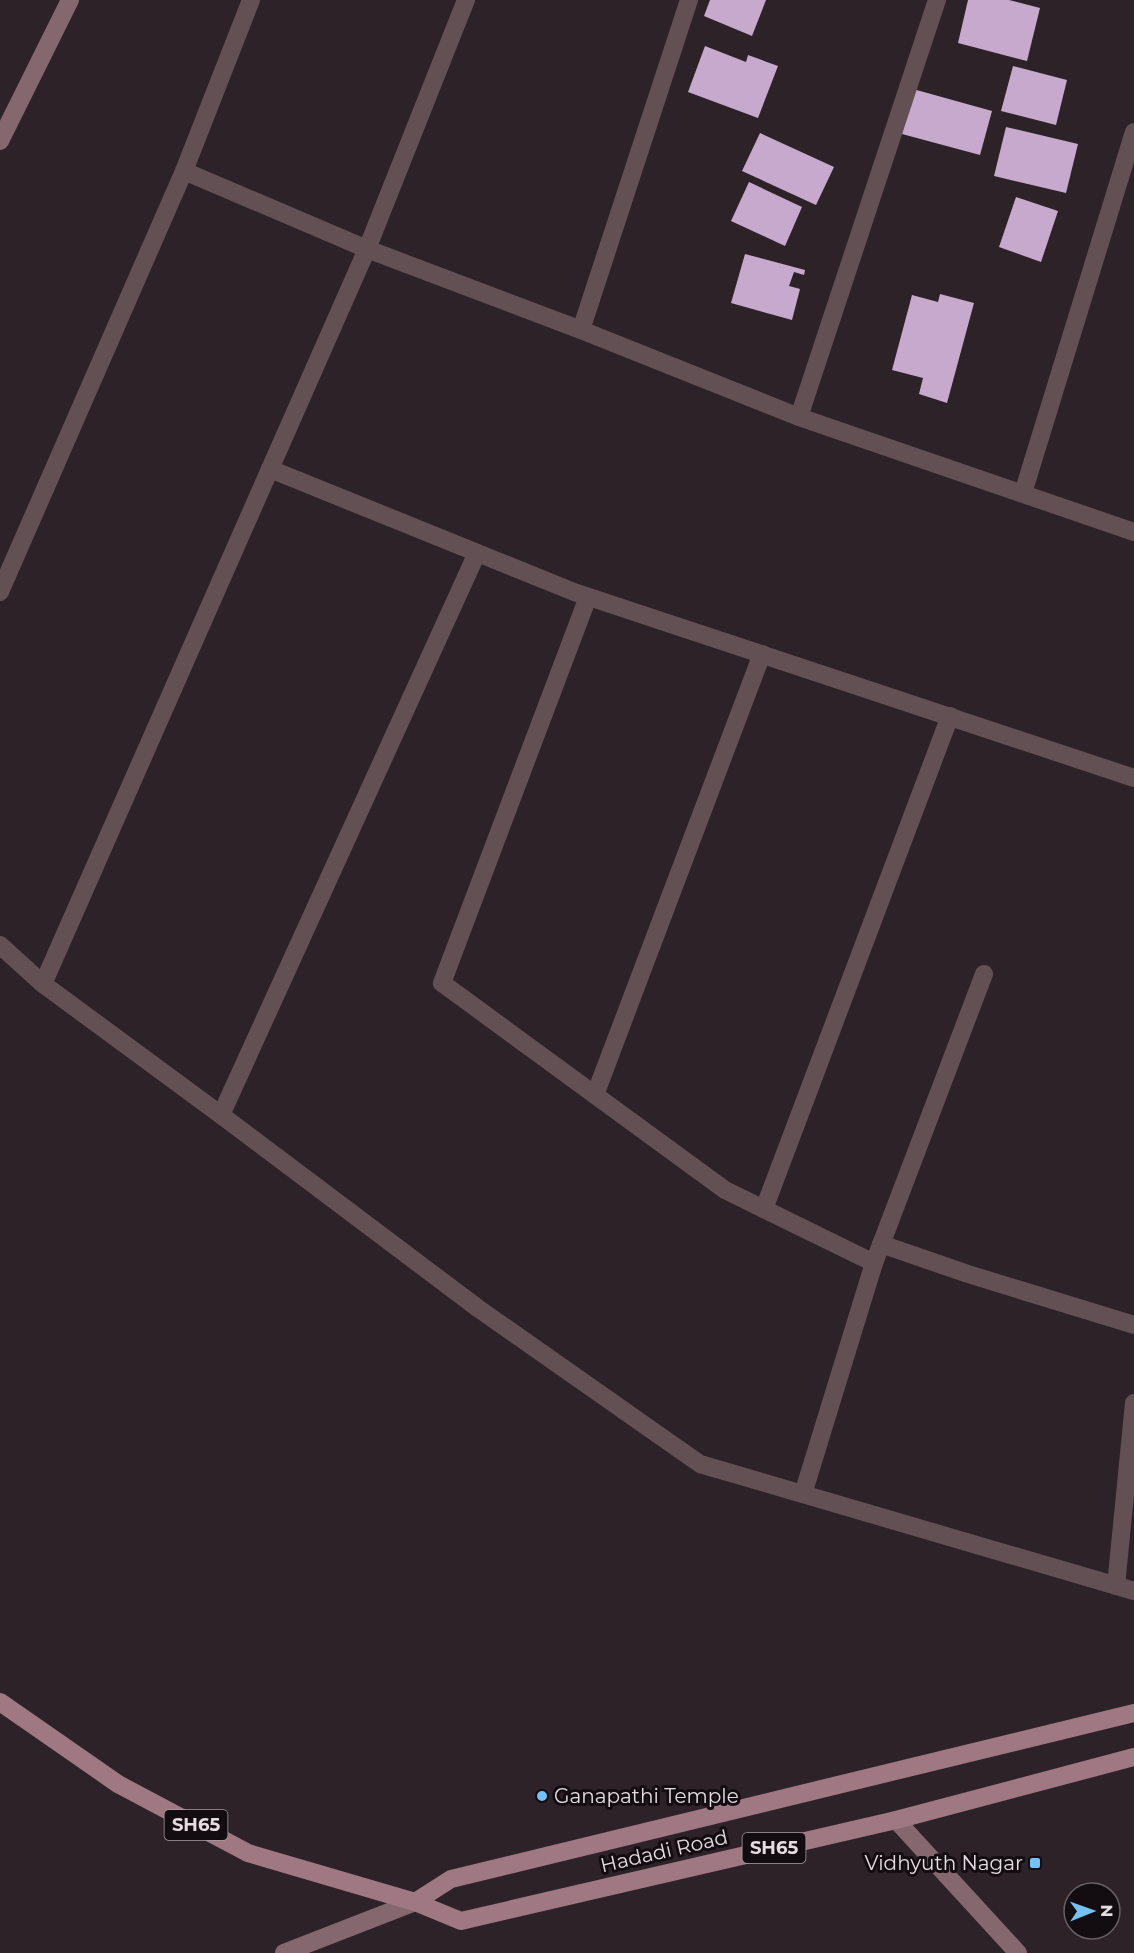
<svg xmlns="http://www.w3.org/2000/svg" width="1134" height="1953" viewBox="0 0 1134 1953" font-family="Montserrat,sans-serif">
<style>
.building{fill:#c7a9cd}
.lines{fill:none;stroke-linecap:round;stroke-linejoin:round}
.street{stroke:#635055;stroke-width:18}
.secondary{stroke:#85676f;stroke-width:18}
.primary{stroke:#9f7883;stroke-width:18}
.poi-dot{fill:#75c0f6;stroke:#130d11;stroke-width:2}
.labels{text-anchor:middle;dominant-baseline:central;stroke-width:6;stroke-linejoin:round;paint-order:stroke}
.shield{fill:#130d11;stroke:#a69ea3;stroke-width:1.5}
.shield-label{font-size:18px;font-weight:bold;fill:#e5dce1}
.poi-label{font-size:20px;fill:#e5dce1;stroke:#130d11;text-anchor:start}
.street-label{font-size:20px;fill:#e5dce1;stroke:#130d11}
</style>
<rect width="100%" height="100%" fill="#2e2229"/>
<!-- building -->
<g class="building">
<path d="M710,0H766L752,36L704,16Z"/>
<path d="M968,0H1009L1040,8L1027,61L958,43Z"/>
<path d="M705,46L746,62L748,55L778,66L758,118L688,92Z"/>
<path d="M1013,66L1067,80L1056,125L1001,111Z"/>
<path d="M913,89L992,111L980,155L902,134Z"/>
<path d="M1006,127L1078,144L1066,193L994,176Z"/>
<path d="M760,133L834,167L816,205L742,171Z"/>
<path d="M749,182L802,207L785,246L731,221Z"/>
<path d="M1016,197L1058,211L1041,262L999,247Z"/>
<path d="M745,254L805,270L804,275L794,272L789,286L800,289L792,320L731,303Z"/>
<path d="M940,294L974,303L947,403L919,394L923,378L892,370L912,295L938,302Z"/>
</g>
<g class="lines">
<!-- street -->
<g class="street">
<path d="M184,171L367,249L581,330L799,417L1134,532"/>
<path d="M581,330L689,0"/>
<path d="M799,417L937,0"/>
<path d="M270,469L574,592L1134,778"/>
<path d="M1023,493L1134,132"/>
<path d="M0,592L184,171L251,0"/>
<path d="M588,597L442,983L725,1190L874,1263L803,1494"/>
<path d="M0,945L43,984L221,1115L479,1309L700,1464L1134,1591"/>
<path d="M43,984L367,249L466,0"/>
<path d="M595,1095L762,654"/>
<path d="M221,1115L477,553"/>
<path d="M764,1209L950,716"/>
<path d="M881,1244L968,1274L1134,1325"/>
<path d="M874,1263L984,974"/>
<path d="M1116,1586L1134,1403"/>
</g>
<!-- secondary -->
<g class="secondary">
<path d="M0,141L70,0"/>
<path d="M896,1820L1018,1953"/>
<path d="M284,1953L415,1902"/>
</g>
<!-- primary -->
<g class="primary">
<path d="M0,1702L118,1784L248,1853L415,1902L461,1921L896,1820L1134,1757"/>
<path d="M415,1902L451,1879L1134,1713"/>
</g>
</g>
<!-- markers -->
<g class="poi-dot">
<circle cx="542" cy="1796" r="6"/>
<rect x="1029" y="1857" width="12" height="12" rx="3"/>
</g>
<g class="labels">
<!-- shield labels -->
<g class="shield">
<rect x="164.5" y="1810" width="63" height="30" rx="4.5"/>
<rect x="742.5" y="1833" width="63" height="30" rx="4.5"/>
</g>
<g class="shield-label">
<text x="196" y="1825">SH65</text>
<text x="774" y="1848">SH65</text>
</g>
<!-- poi labels -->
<g class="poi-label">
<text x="554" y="1796">Ganapathi Temple</text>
<text x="1023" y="1863" text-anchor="end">Vidhyuth Nagar</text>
</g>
<!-- street labels -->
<g class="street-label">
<text transform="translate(664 1851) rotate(-13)">Hadadi Road</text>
</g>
</g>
<!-- north arrow -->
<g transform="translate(1092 1911) rotate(89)"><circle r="28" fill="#130d11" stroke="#676064" stroke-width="1.5"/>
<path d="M0-4.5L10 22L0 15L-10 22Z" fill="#75c0f6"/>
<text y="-9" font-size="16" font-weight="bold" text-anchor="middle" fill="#e5dce1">N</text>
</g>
</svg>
